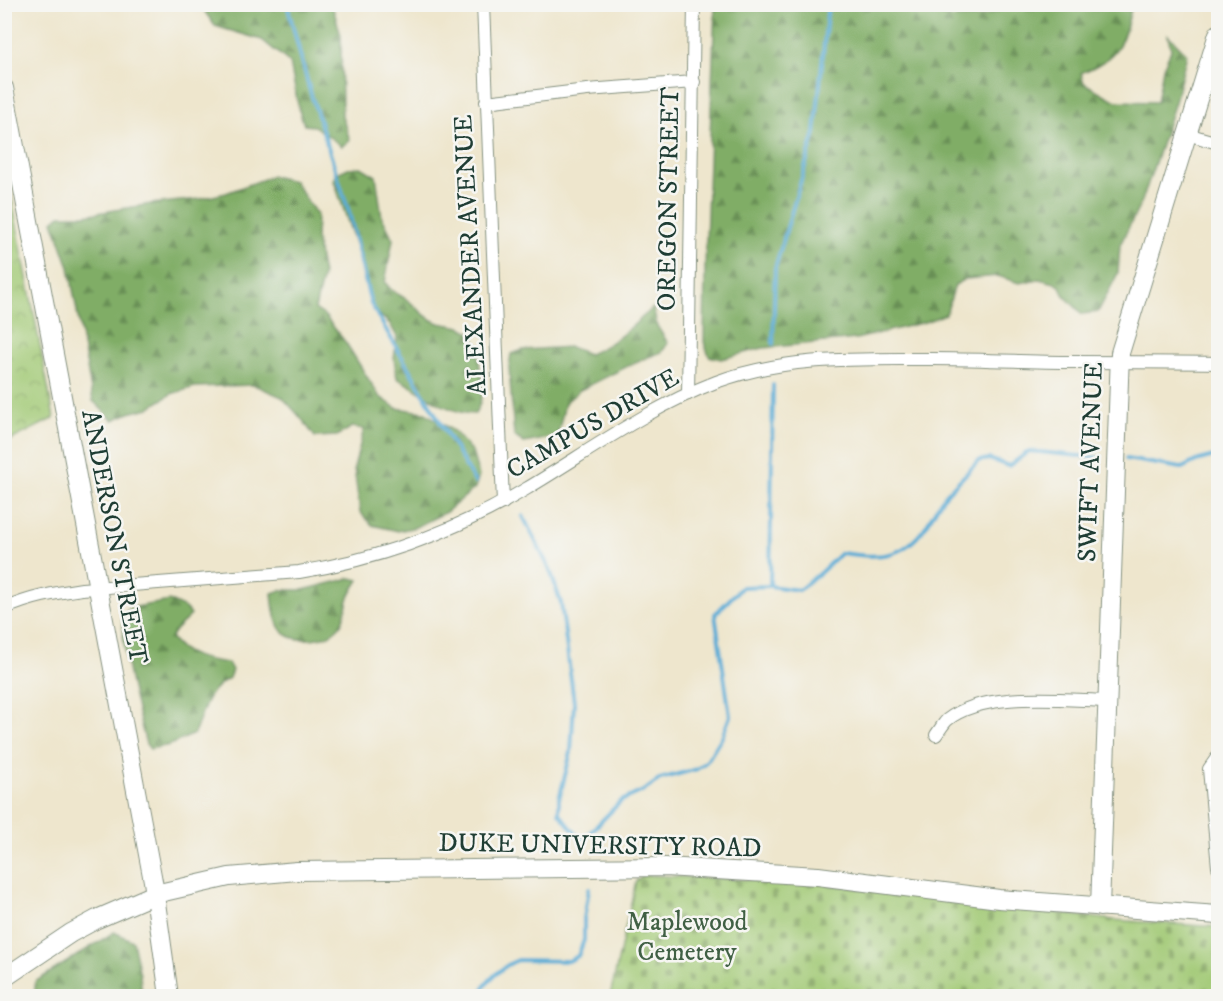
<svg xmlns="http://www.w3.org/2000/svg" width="1223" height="1001" viewBox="0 0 1223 1001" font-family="'IM FELL DW Pica',serif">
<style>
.forest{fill:url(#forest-firs);stroke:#50754d;stroke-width:1.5}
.cemetery{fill:url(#cemetery-stones);stroke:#608354;stroke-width:1.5}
.park{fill:url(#park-crowns);stroke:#608354;stroke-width:1.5}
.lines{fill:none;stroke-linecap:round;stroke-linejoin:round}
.stream{stroke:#5aacd5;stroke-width:4}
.street-casing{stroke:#869280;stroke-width:14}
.secondary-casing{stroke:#869280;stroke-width:20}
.street{stroke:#fff;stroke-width:12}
.secondary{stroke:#fff;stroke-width:18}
.labels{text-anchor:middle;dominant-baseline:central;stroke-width:5;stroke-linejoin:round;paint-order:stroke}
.street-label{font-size:26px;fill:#1f3d34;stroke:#f6f6f2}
.park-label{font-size:26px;fill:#406044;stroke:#f6f6f2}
</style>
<defs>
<pattern id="forest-firs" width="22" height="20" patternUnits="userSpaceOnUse" patternTransform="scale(1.5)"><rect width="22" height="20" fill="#80ad66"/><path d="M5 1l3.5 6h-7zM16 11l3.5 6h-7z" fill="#688e55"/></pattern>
<pattern id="cemetery-stones" width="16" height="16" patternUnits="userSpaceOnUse" patternTransform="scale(1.5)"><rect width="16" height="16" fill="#a1c974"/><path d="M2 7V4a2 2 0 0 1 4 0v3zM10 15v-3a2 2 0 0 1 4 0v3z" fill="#83a460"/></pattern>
<pattern id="park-crowns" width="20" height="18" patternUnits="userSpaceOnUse" patternTransform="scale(1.5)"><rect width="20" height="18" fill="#a1c974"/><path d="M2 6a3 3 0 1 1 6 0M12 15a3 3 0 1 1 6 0" fill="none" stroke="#83a460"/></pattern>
</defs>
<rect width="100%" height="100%" fill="#f6f6f2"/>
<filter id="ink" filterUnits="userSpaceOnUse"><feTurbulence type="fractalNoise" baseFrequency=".0167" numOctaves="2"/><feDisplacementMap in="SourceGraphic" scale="12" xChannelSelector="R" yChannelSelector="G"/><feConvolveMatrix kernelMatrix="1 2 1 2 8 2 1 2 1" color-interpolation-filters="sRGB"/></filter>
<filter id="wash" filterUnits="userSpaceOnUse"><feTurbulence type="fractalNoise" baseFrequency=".008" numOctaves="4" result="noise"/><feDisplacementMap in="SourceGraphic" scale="24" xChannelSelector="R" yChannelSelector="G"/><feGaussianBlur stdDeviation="1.35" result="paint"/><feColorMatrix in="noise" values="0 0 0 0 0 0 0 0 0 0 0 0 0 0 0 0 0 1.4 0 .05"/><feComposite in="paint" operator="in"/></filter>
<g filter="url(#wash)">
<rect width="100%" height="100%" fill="#eee6cd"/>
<!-- forest -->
<g class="forest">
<path d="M206,5H332L341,35L342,117L350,140L342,146L314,126L304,125L299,110L290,63L262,40L215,26L205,12Z"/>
<path d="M715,5H905L952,18L980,17L1002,10L1008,5H1132C1123,43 1119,58 1081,73L1084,83L1116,101L1157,102L1163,68L1171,50L1168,35L1187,54L1175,102L1159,151L1142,201L1120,245L1118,273L1098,312L1082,314L1063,294L1060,286L1055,283L1039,279L1019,283L998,276L965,279L955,285L946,314L925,322L856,339L763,348L721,359L709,356L704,342L705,267Z"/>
<path d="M361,167L376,176L382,217L393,239L385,282C391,292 397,293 406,299C417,306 423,317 436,322C447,326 461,324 471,333C478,341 479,359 480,369C483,385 484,399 475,414C447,414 421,391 397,378L394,359L397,337L390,324L375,311L364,280L359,255L334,181L335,174L348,168Z"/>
<path d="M272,176L294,181L317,215L316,238L323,275L315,309L325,316L346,343L379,396L396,408L424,412L455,432L472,452L479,476L475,488L446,512L416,527L398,531L372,525L360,512L354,468L364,429L352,427L337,436L315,437L301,418L282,397L254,385L195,387L171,394L149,408L129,413L113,420L93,401L69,267L53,221L60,215H85L151,204L200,199L226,193Z"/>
<path d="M653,308L657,326L668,343L662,352L638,361L580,390L565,403L558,434L545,439L524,443L514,436L509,367L511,354L523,350L570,347L589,354C619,341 629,328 653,308Z"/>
<path d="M351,578L359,580C355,586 351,592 348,600C345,610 345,623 336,630C329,637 319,638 310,639C277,642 274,620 272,593L281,590H303Z"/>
<path d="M170,601L185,608L191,615C183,624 175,627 171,637C183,657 207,660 228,663L232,670L229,678C205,691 204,711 194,734L170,745L150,749L146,744C135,702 123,660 122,616L130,608Z"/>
<path d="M114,932L133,941L140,975L142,996H35V982Z"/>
</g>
<!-- cemetery -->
<path class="cemetery" d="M643,875L817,883L924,897L1114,920L1218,927V996H610L636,881Z"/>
<!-- park -->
<path class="park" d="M5,164L54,418L5,443H4Z"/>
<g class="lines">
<!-- stream -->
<g class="stream">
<path d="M287,4L309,88L349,212L371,304L475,482"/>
<path d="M773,344L775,268L815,133L828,4"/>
<path d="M1126,459L1182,468L1196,461L1214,456L1218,457"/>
<path d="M523,516L550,570L561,603L574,703L571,752L559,799V813L582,841L621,801L645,790L660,779L697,769L707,761L722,737L730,716L715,614L742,587L770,586L773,385"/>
<path d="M770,586L799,590L821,572L841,553C878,558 903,560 926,526C932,517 937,506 943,498C954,485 967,474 978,461L989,459L1009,466L1029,451L1100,458"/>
<path d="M479,996C486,981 502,966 518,960L569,961L578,956L584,940V919L589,889"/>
</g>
</g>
</g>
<g filter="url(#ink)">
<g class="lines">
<defs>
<g id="street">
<path d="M483,4L503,503"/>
<path d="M486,102L587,90L694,82"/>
<path d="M1187,134L1218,143"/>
<path d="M688,394L694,4"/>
<path d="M4,609C30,597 55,593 82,589L299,572C380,559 456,531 526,489C588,452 648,408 716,382C786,356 859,359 932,359C979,359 1026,362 1073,362C1121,362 1170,362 1218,363"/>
<path d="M936,735C939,731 943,724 947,720C984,690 1063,700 1108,701"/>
<path d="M1218,757L1216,759L1209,769L1218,867"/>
</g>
<g id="secondary">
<path d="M4,88L153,881L169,996"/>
<path d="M1100,907L1120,353L1218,34"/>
<path d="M4,978L71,933L97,919L155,894L229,877L297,871L665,867L818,876L999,899L1218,915"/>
</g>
</defs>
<!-- street casing -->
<use href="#street" class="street-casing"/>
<!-- secondary casing -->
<use href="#secondary" class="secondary-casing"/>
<!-- street -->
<use href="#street" class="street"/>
<!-- secondary -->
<use href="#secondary" class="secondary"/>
</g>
</g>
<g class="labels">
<!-- street labels -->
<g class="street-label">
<text transform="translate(669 199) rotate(-89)">OREGON STREET</text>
<text transform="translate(471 255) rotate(-93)">ALEXANDER AVENUE</text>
<text transform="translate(593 424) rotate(-30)">CAMPUS DRIVE</text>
<text transform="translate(1091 462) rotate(-88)">SWIFT AVENUE</text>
<text transform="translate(114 537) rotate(79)">ANDERSON STREET</text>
<text transform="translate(600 846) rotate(1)">DUKE UNIVERSITY ROAD</text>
</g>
<!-- park labels -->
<g class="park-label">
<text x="687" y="922">Maplewood<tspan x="687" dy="30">Cemetery</tspan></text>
</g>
</g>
<!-- margin -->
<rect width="1223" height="1001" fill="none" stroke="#f6f6f2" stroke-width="24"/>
</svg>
